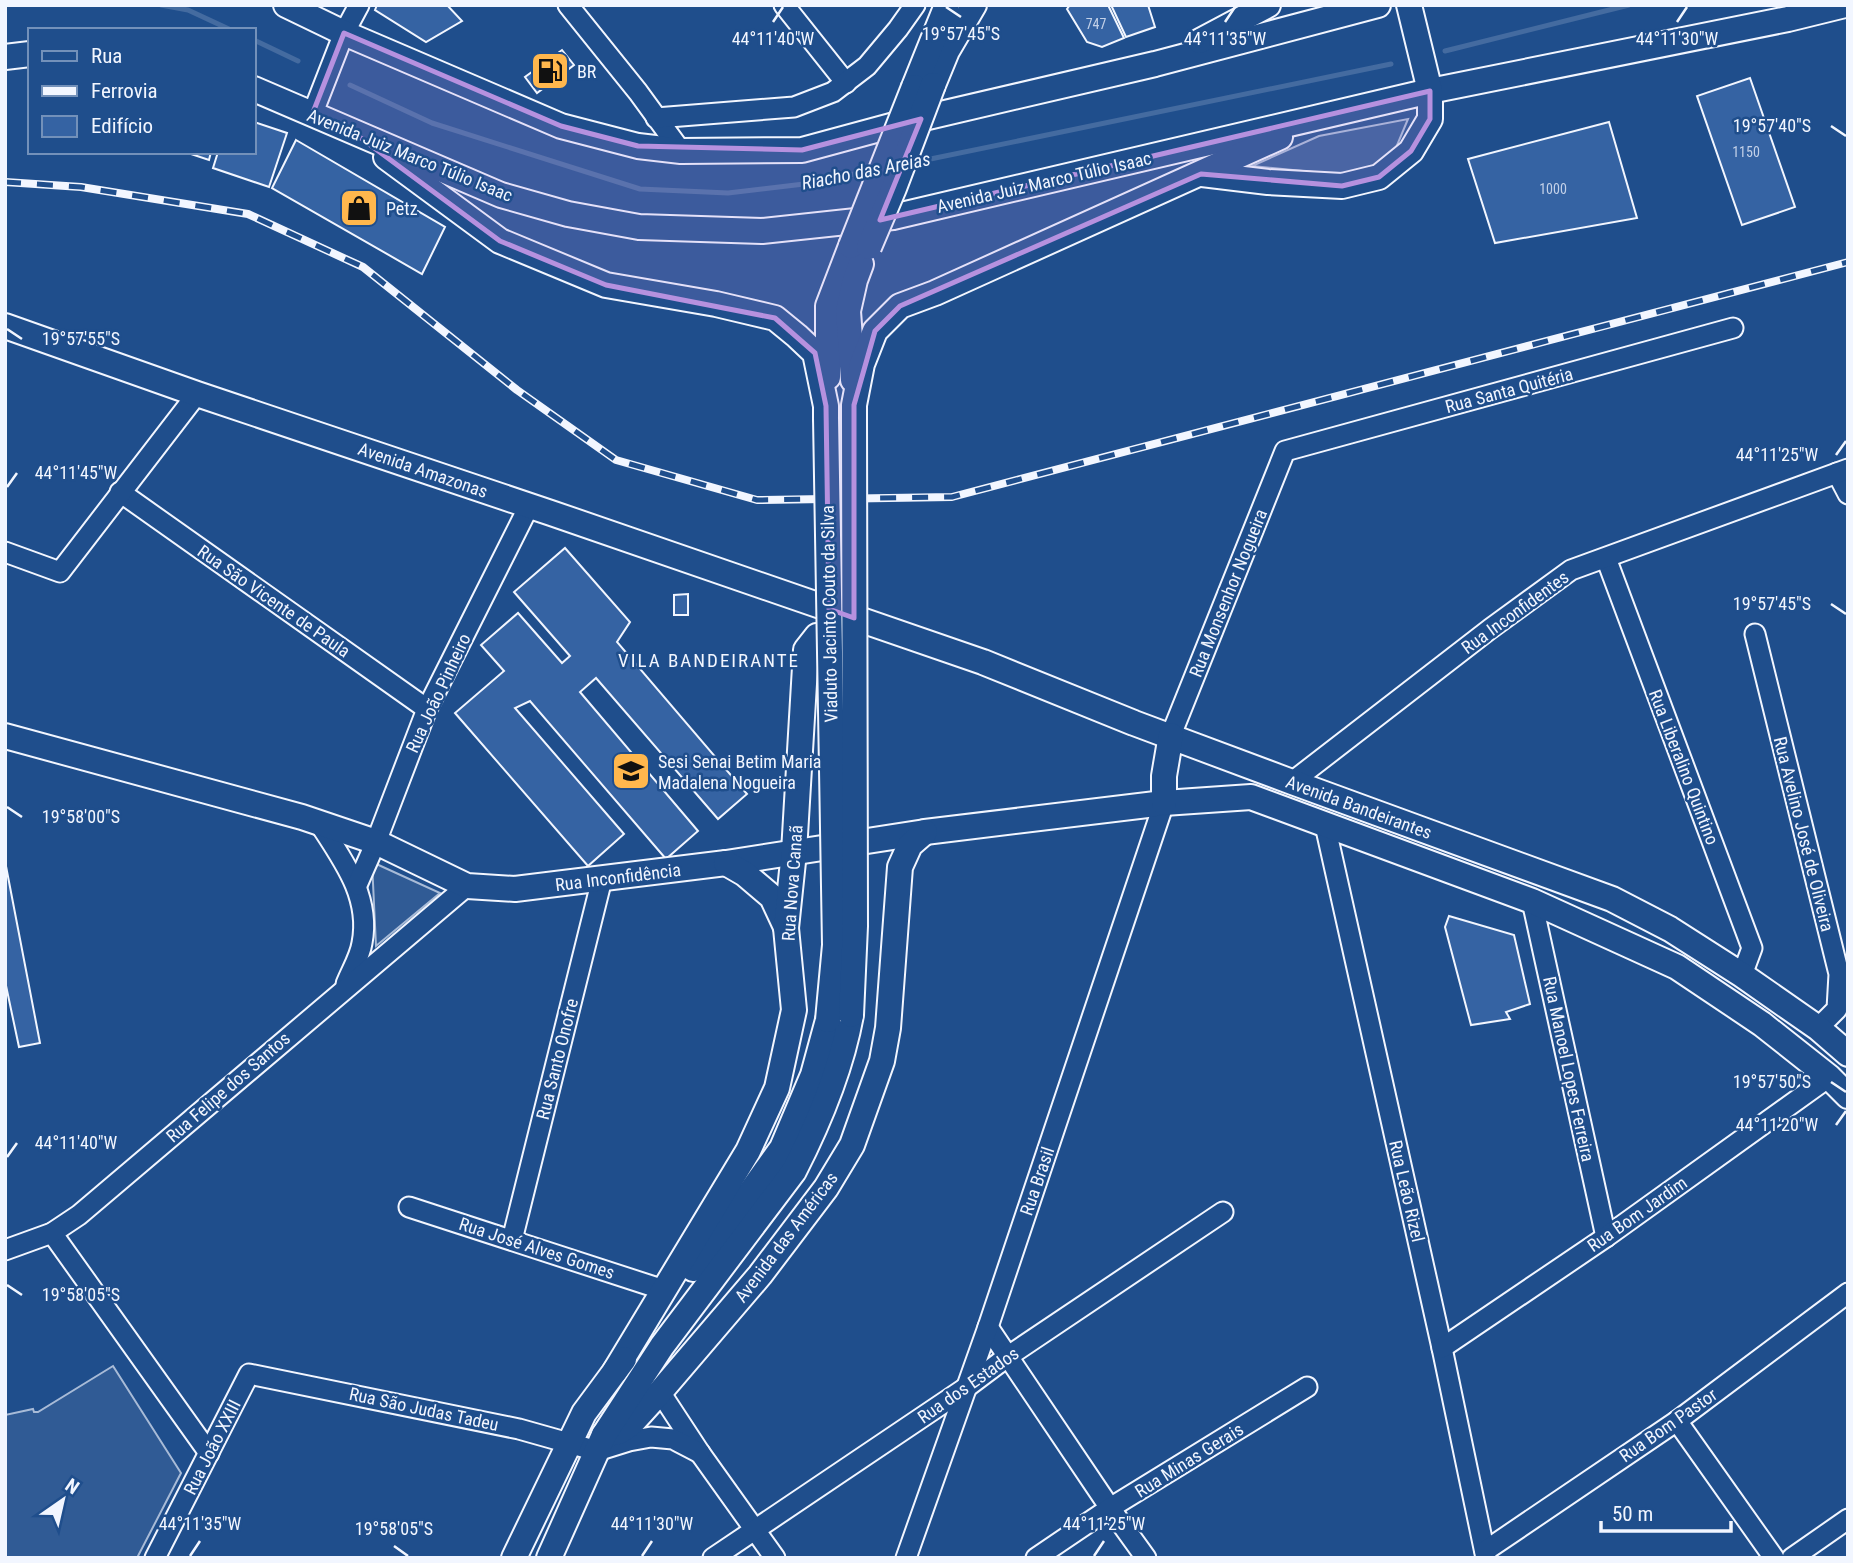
<svg xmlns="http://www.w3.org/2000/svg" width="1853" height="1563" viewBox="0 0 1853 1563" font-family="'Roboto Condensed',sans-serif">
<style>
.built{fill:#305b95;stroke:#a8bbd7;stroke-width:2}
.lines{fill:none;stroke-linecap:round;stroke-linejoin:round}
.stream{stroke:#446ba0;stroke-width:5}
.building{fill:#3563a3;stroke:#f2f6ff;stroke-width:2}
.minor-casing{stroke:#f2f6ff;stroke-width:23}
.major-casing{stroke:#f2f6ff;stroke-width:28}
.minor{stroke:#1f4e8c;stroke-width:19}
.major{stroke:#1f4e8c;stroke-width:24}
.rail-casing{stroke:#f2f6ff;stroke-width:8}
.rail{stroke:#1f4e8c;stroke-width:5;stroke-dasharray:16;stroke-linecap:butt}
.major-bridge-casing{stroke:#f2f6ff;stroke-width:28;stroke-linecap:butt}
.major-bridge{stroke:#1f4e8c;stroke-width:24}
.marked{fill:#b691df;fill-opacity:0.2;stroke:#b691df;stroke-width:5;stroke-linejoin:round}
.ticks{fill:none;stroke:#f2f6ff;stroke-width:2.5}
.labels{text-anchor:middle;dominant-baseline:central;stroke-width:5;stroke-linejoin:round;paint-order:stroke}
.number-label{font-size:14px;fill:#c3d1e8}
.poi-label{font-size:18px;fill:#f2f6ff;stroke:#1f4e8c;text-anchor:start}
.street-label{font-size:18px;fill:#f2f6ff;stroke:#1f4e8c}
.water-label{font-size:19px;font-style:italic;fill:#f2f6ff;stroke:#1f4e8c}
.neighbourhood-label{font-size:19px;letter-spacing:2px;fill:#f2f6ff;stroke:#1f4e8c}
.ticks-label{font-size:18px;text-anchor:middle;fill:#f2f6ff;stroke:#1f4e8c;stroke-width:5;stroke-linejoin:round;paint-order:stroke}
</style>
<rect width="100%" height="100%" fill="#1f4e8c"/>
<!-- built -->
<g class="built">
<path d="M1408,119L1393,155L1354,176L1252,166L1319,136Z"/>
<path d="M372,862L440,893L376,946Z"/>
<path d="M113,1366L181,1473L137,1558H5V1415L33,1409L34,1412H38Z"/>
</g>
<g class="lines">
<!-- stream -->
<g class="stream">
<path d="M161,5L188,10L231,30"/>
<path d="M254,40L298,61"/>
<path d="M1445,51L1629,5"/>
<path d="M350,85L432,123L640,189L728,193L804,184L874,170"/>
<path d="M911,163L1391,64"/>
</g>
</g>
<!-- building -->
<g class="building">
<path d="M377,5H447L462,21L426,42L375,10Z"/>
<path d="M1070,5H1108L1124,38L1102,47L1087,42L1067,9Z"/>
<path d="M1111,5H1148L1155,27L1126,37Z"/>
<path d="M562,50L574,65L537,93L525,77Z"/>
<path d="M1750,78L1795,207L1742,225L1697,96Z"/>
<path d="M254,122L287,133L269,187L213,168L218,152H254Z"/>
<path d="M1609,122L1637,218L1495,243L1468,159Z"/>
<path d="M296,140L445,227L422,274L272,188Z"/>
<path d="M185,152H211L209,160Z"/>
<path d="M565,548L630,622L617,642L747,794L718,819L596,678L580,692L698,831L666,859L530,701L515,708L624,834L588,866L455,713L504,671L481,645L518,613L562,663L570,656L514,592Z"/>
<path d="M688,594V615H674V595Z"/>
<path d="M5,861L40,1043L19,1047L5,981Z"/>
<path d="M1449,916L1514,935L1530,1004L1506,1012L1510,1019L1471,1025L1445,927Z"/>
</g>
<g class="lines">
<defs>
<g id="minor">
<path d="M568,5L638,92L681,151"/>
<path d="M784,5L846,83"/>
<path d="M312,115L344,33L359,5"/>
<path d="M656,118L794,107L833,92L867,66L898,29L915,5"/>
<path d="M1837,473L1848,494"/>
<path d="M120,492L427,709"/>
<path d="M5,552L60,572L197,394"/>
<path d="M1606,558L1752,948L1742,975"/>
<path d="M1755,634L1839,974L1837,1009L1818,1028"/>
<path d="M1171,735L1285,451L1733,328"/>
<path d="M1292,782L1490,629L1571,570L1848,469"/>
<path d="M319,823C343,860 371,897 362,943C360,957 351,971 346,984"/>
<path d="M1325,825L1442,1348L1486,1558"/>
<path d="M357,885L376,842L427,709L529,506"/>
<path d="M1532,901L1606,1237"/>
<path d="M409,1207L664,1290"/>
<path d="M52,1233L209,1453"/>
<path d="M512,1240L602,879"/>
<path d="M5,1250L52,1233L79,1215L467,886"/>
<path d="M988,1327L1110,1508L1146,1558"/>
<path d="M1442,1348L1606,1237L1829,1077"/>
<path d="M660,1392L700,1453L775,1558"/>
<path d="M1677,1421L1774,1558"/>
<path d="M1485,1551L1677,1421L1848,1293"/>
<path d="M155,1558L249,1374L519,1429L597,1451L629,1441L651,1437L673,1439L700,1453"/>
<path d="M713,1558L967,1387L1007,1357L1223,1212"/>
<path d="M906,1558L988,1327L1164,803"/>
<path d="M1036,1558L1110,1508L1307,1387"/>
<path d="M1792,1558L1848,1519"/>
</g>
<g id="major">
<path d="M286,5L344,33L561,126L638,146L681,151L802,150L898,124L1155,64L1378,5"/>
<path d="M1200,41L1268,5"/>
<path d="M5,57L30,54"/>
<path d="M933,85L947,51L974,5"/>
<path d="M914,87L947,5"/>
<path d="M254,89L501,195L568,214L639,227L762,231L893,217L1430,91L1788,19L1845,5"/>
<path d="M386,157L500,241L606,285L716,304L775,318L797,336L815,353L826,406V418"/>
<path d="M1202,174L1268,182L1342,186L1379,177L1411,151L1430,119V91L1409,5"/>
<path d="M5,326L197,394L551,513L983,662L1134,723L1292,782L1612,899L1670,929L1742,975L1818,1028L1848,1054"/>
<path d="M828,377V306L851,246"/>
<path d="M853,380L848,311L855,280L861,264"/>
<path d="M854,419V405L862,364L875,331L900,306L935,293L1280,137"/>
<path d="M5,736L302,817L376,842L467,886L515,889L726,863L925,832L1164,803L1251,797L1532,901L1677,967L1762,1024L1829,1077L1848,1096"/>
<path d="M1164,803V776L1171,735"/>
<path d="M726,863L745,874L772,897L786,927"/>
<path d="M693,1269L741,1205L782,1148L813,1075L828,1020"/>
<path d="M615,1371L748,1151L777,1088L794,1010L786,928L794,852L806,650L817,636L850,632"/>
<path d="M604,1435L619,1432L630,1425L660,1392L760,1275L826,1188L852,1145L882,1061L888,1028L900,867L910,845L925,832"/>
<path d="M514,1558L584,1413L624,1359"/>
<path d="M549,1558L604,1435L662,1346L794,1171C819,1122 841,1070 851,1015"/>
</g>
</defs>
<!-- minor casing -->
<use href="#minor" class="minor-casing"/>
<!-- major casing -->
<use href="#major" class="major-casing"/>
<!-- minor -->
<use href="#minor" class="minor"/>
<!-- major -->
<use href="#major" class="major"/>
<defs>
<path id="rail" d="M5,182L81,187L248,214L363,267L517,390L616,460L757,500L952,497L1848,262"/>
</defs>
<!-- rail casing -->
<use href="#rail" class="rail-casing"/>
<!-- rail -->
<use href="#rail" class="rail"/>
<defs>
<g id="major-bridge">
<path d="M851,246L914,87"/>
<path d="M869,247L894,188L933,85"/>
<path d="M826,418L835,945L828,1020"/>
<path d="M851,1015L855,926L854,419"/>
</g>
</defs>
<!-- major-bridge casing -->
<use href="#major-bridge" class="major-bridge-casing"/>
<!-- major-bridge -->
<use href="#major-bridge" class="major-bridge"/>
</g>
<!-- marked area -->
<path class="marked" d="M344,33L561,126L638,146L802,150L921,119L880,220L1430,91V119L1411,151L1379,177L1342,186L1201,174L900,306L875,331L854,405V618L829,609L826,406L815,353L775,318L606,285L500,241L354,133L312,115Z"/>
<!-- ticks -->
<path class="ticks" d="M946,7L961,17M773,22L783,7M1225,22L1235,7M1677,22L1687,7M1831,126L1846,136M7,329L22,339M1836,455L1846,441M7,487L17,473M1831,604L1846,614M7,807L22,817M1831,1082L1846,1092M1836,1125L1846,1111M7,1157L17,1143M7,1285L22,1295M394,1546L408,1556M190,1556L200,1541M642,1556L652,1541M1094,1556L1104,1541"/>
<!-- icons -->
<defs>
<symbol id="fuel-square" viewBox="-11 -11 22 22"><rect x="-9" y="-9" width="18" height="18" rx="4" fill="#ffb74d" stroke="#1f4e8c"/><path d="M-5.5-6h7V0h2V4h1.3V-2.5L3-4.5l.8-.8L6-3V5H2.5V1h-1V6h-7ZM-4.2-4.7v3.2H.2V-4.7Z" fill="#111"/></symbol>
<symbol id="shop-square" viewBox="-11 -11 22 22"><rect x="-9" y="-9" width="18" height="18" rx="4" fill="#ffb74d" stroke="#1f4e8c"/><path d="M-5-2.5h2.3a2.7 3.5 0 0 1 5.4 0H5L5.5 6h-11ZM-1.5-2.5h3a1.5 2.3 0 0 0-3 0Z" fill="#111"/></symbol>
<symbol id="university-square" viewBox="-11 -11 22 22"><rect x="-9" y="-9" width="18" height="18" rx="4" fill="#ffb74d" stroke="#1f4e8c"/><path d="M0-5L7-2L0 1L-7-2ZM-4 1L0 2.5L4 1V4Q0 6-4 4Z" fill="#111"/></symbol>
</defs>
<g fill-rule="evenodd">
<use href="#fuel-square" x="528" y="49" width="44" height="44"/>
<use href="#shop-square" x="337" y="186" width="44" height="44"/>
<use href="#university-square" x="609" y="749" width="44" height="44"/>
</g>
<g class="labels">
<!-- number labels -->
<g class="number-label">
<text x="1096" y="24">747</text>
<text x="1746" y="152">1150</text>
<text x="1553" y="189">1000</text>
</g>
<!-- poi labels -->
<g class="poi-label">
<text x="577" y="71">BR</text>
<text x="386" y="208">Petz</text>
<text x="658" y="761">Sesi Senai Betim Maria<tspan x="658" dy="21">Madalena Nogueira</tspan></text>
</g>
<!-- street labels -->
<g class="street-label">
<text transform="translate(410 155) rotate(22)">Avenida Juiz Marco Túlio Isaac</text>
<text transform="translate(1044 182) rotate(-13)">Avenida Juiz Marco Túlio Isaac</text>
<text transform="translate(1509 390) rotate(-15)">Rua Santa Quitéria</text>
<text transform="translate(423 470) rotate(19)">Avenida Amazonas</text>
<text transform="translate(1228 593) rotate(-68)">Rua Monsenhor Nogueira</text>
<text transform="translate(274 601) rotate(35)">Rua São Vicente de Paula</text>
<text transform="translate(1515 612) rotate(-36)">Rua Inconfidentes</text>
<text transform="translate(829 614) rotate(-91)">Viaduto Jacinto Couto da Silva</text>
<text transform="translate(438 693) rotate(-65)">Rua João Pinheiro</text>
<text transform="translate(1684 767) rotate(69)">Rua Liberalino Quintino</text>
<text transform="translate(1359 807) rotate(20)">Avenida Bandeirantes</text>
<text transform="translate(1804 834) rotate(76)">Rua Avelino José de Oliveira</text>
<text transform="translate(618 877) rotate(-7)">Rua Inconfidência</text>
<text transform="translate(792 883) rotate(-86)">Rua Nova Canaã</text>
<text transform="translate(557 1059) rotate(-76)">Rua Santo Onofre</text>
<text transform="translate(1569 1069) rotate(78)">Rua Manoel Lopes Ferreira</text>
<text transform="translate(228 1087) rotate(-41)">Rua Felipe dos Santos</text>
<text transform="translate(1037 1181) rotate(-71)">Rua Brasil</text>
<text transform="translate(1407 1191) rotate(77)">Rua Leão Rizel</text>
<text transform="translate(1637 1214) rotate(-35)">Rua Bom Jardim</text>
<text transform="translate(786 1237) rotate(-53)">Avenida das Américas</text>
<text transform="translate(537 1248) rotate(18)">Rua José Alves Gomes</text>
<text transform="translate(968 1385) rotate(-35)">Rua dos Estados</text>
<text transform="translate(424 1409) rotate(12)">Rua São Judas Tadeu</text>
<text transform="translate(1668 1425) rotate(-35)">Rua Bom Pastor</text>
<text transform="translate(212 1447) rotate(-63)">Rua João XXIII</text>
<text transform="translate(1189 1460) rotate(-32)">Rua Minas Gerais</text>
</g>
<!-- water labels -->
<g class="water-label">
<text transform="translate(866 171) rotate(-11)">Riacho das Areias</text>
</g>
<!-- neighbourhood labels -->
<g class="neighbourhood-label">
<text x="709" y="660">VILA BANDEIRANTE</text>
</g>
</g>
<g class="ticks-label">
<text x="961" y="40">19°57'45"S</text>
<text x="773" y="45">44°11'40"W</text>
<text x="1225" y="45">44°11'35"W</text>
<text x="1677" y="45">44°11'30"W</text>
<text x="1772" y="132">19°57'40"S</text>
<text x="81" y="345">19°57'55"S</text>
<text x="1777" y="461">44°11'25"W</text>
<text x="76" y="479">44°11'45"W</text>
<text x="1772" y="610">19°57'45"S</text>
<text x="81" y="823">19°58'00"S</text>
<text x="1772" y="1088">19°57'50"S</text>
<text x="1777" y="1131">44°11'20"W</text>
<text x="76" y="1149">44°11'40"W</text>
<text x="81" y="1301">19°58'05"S</text>
<text x="200" y="1530">44°11'35"W</text>
<text x="652" y="1530">44°11'30"W</text>
<text x="1104" y="1530">44°11'25"W</text>
<text x="394" y="1535">19°58'05"S</text>
</g>
<!-- border -->
<rect width="1853" height="1563" fill="none" stroke="#f2f6ff" stroke-width="14"/>
<!-- legend -->
<rect x="28" y="28" width="228" height="126" fill="#1f4e8c" stroke="#7391ba" stroke-width="2"/>
<rect x="42" y="51" width="35" height="10" fill="#1f4e8c" stroke="#7391ba" stroke-width="2"/>
<text x="91" y="63" font-size="21" fill="#f2f6ff">Rua</text>
<rect x="42" y="86" width="35" height="10" fill="#f2f6ff" stroke="#7391ba" stroke-width="2"/>
<text x="91" y="98" font-size="21" fill="#f2f6ff">Ferrovia</text>
<rect x="42" y="116" width="35" height="21" fill="#3563a3" stroke="#7391ba" stroke-width="2"/>
<text x="91" y="133" font-size="21" fill="#f2f6ff">Edifício</text>
<!-- north arrow -->
<g transform="translate(63 1500) rotate(34)" stroke="#1f4e8c" stroke-width="5" paint-order="stroke">
<path d="M0-5L12 26L0 18L-12 26Z" fill="#f2f6ff"/>
<text y="-10" font-size="19" font-weight="bold" text-anchor="middle" fill="#f2f6ff">N</text>
</g>
<!-- scale -->
<path d="M1601 1521v10h130v-10" fill="none" stroke="#f2f6ff" stroke-width="3.5"/>
<text x="1612" y="1521" font-size="21" fill="#f2f6ff" stroke="#1f4e8c" stroke-width="5" paint-order="stroke">50 m</text>
</svg>
